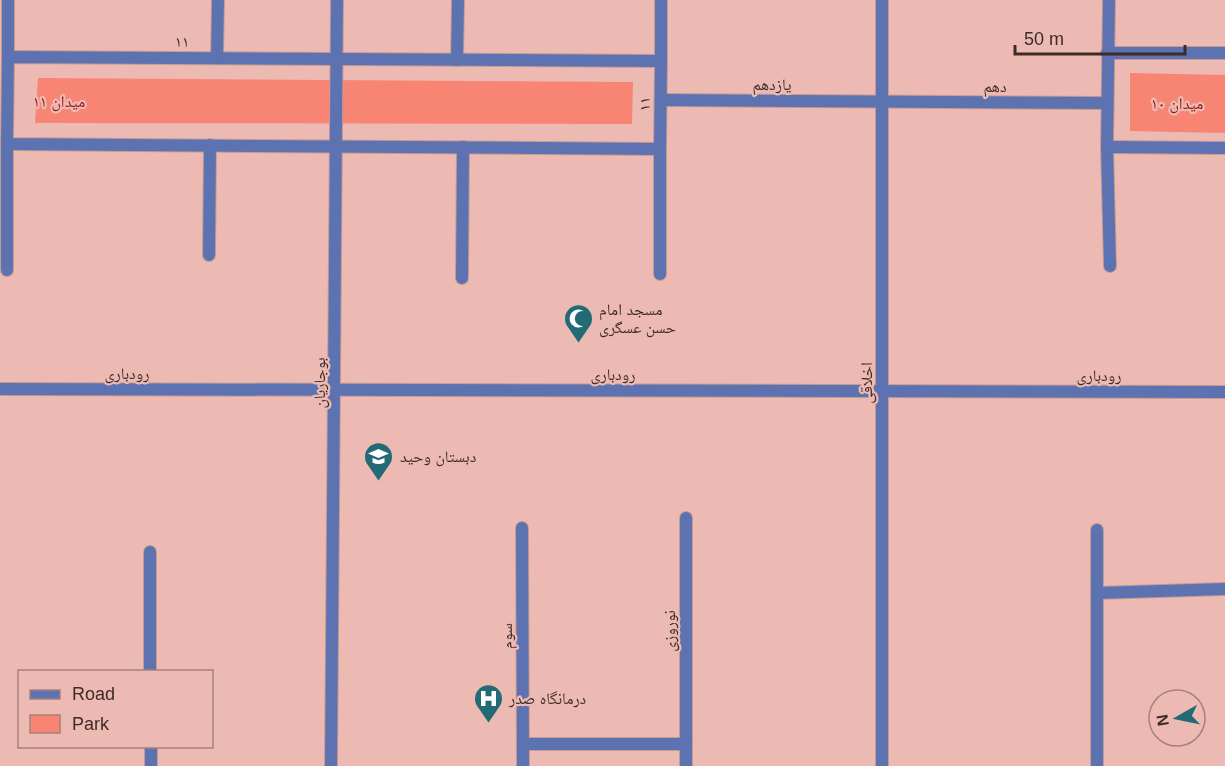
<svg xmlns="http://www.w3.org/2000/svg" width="1225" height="766" viewBox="0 0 1225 766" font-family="Arial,'Noto Naskh Arabic',sans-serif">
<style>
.green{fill:#f88474}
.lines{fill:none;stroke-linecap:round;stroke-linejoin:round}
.minor-casing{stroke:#c69b94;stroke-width:14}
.minor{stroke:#5d72b1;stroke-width:12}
.labels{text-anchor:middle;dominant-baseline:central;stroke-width:4.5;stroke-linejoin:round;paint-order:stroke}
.street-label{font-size:16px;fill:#3e2b28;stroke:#ecbab2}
.park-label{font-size:16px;fill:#921910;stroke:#ecbab2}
.poi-label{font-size:16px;fill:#3e2b28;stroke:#ecbab2;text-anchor:start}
</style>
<rect width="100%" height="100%" fill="#ecbab2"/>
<!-- green -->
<g class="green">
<path d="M1130,73L1225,75V133L1130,131Z"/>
<path d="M38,78L633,82L632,124L35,123Z"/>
</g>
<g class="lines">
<defs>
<g id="minor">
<path d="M1109,0L1107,147L1110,266"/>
<path d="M1107,53H1225"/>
<path d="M8,57L661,61L660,149L7,144Z"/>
<path d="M8,57V0"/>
<path d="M217,58L218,0"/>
<path d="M457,60L458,0"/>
<path d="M661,61V0"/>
<path d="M661,100L1107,103"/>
<path d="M1107,147L1225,148"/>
<path d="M209,255L210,145"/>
<path d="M7,270V144"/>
<path d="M660,274V149"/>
<path d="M462,278L463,147"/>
<path d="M0,389L1225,392"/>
<path d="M686,518V744"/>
<path d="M522,528L523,766"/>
<path d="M150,552V672"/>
<path d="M1097,593L1225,589"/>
<path d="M523,744H686V766"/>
<path d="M151,746V766"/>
<path d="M331,766L337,0"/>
<path d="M882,766V0"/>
<path d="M1097,766V530"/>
</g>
</defs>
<!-- minor casing -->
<use href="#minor" class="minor-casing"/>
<!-- minor -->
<use href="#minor" class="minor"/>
</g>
<!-- icons -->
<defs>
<symbol id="mosque-pin" viewBox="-11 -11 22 30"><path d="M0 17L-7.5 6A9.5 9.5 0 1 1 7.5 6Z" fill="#226b76" stroke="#ecbab2"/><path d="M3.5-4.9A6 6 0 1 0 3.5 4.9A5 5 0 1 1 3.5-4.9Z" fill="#fff"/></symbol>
<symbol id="school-pin" viewBox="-11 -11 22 30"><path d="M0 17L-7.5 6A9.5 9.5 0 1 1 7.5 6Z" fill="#226b76" stroke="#ecbab2"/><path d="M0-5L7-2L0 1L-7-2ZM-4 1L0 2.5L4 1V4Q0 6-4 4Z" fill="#fff"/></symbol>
<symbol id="hospital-pin" viewBox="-11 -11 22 30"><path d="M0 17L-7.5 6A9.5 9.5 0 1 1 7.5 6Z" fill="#226b76" stroke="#ecbab2"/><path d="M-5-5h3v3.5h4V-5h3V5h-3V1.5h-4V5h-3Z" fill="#fff"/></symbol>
</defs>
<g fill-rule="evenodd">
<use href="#mosque-pin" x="562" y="302" width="33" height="45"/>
<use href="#school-pin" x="362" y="440" width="33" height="45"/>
<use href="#hospital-pin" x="472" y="682" width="33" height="45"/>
</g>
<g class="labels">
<!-- street labels -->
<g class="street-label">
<text x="182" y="41">۱۱</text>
<text x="772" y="84">یازدهم</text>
<text x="995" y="86">دهم</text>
<text transform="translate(644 104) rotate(-90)">۱۱</text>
<text x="127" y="373">رودباری</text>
<text x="613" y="374">رودباری</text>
<text x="1099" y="375">رودباری</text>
<text transform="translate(319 383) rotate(-90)">بوجاریان</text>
<text transform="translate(866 383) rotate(-90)">اخلاقی</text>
<text transform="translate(669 631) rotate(-90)">نوروزی</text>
<text transform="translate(506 636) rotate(-90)">سوم</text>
</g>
<!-- park labels -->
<g class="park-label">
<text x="59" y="101">میدان ۱۱</text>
<text x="1177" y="103">میدان ۱۰</text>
</g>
<!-- poi labels -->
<g class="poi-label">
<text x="599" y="309">مسجد امام<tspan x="599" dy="18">حسن عسگری</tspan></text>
<text x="400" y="456">دبستان وحید</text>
<text x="509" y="698">درمانگاه صدر</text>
</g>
</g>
<!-- legend -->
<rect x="18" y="670" width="195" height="78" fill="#ecbab2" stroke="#a6817b" stroke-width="1.5"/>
<rect x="30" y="690" width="30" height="9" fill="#5d72b1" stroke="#a6817b" stroke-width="1.5"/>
<text x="72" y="700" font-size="18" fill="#3e2b28">Road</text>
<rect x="30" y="715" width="30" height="18" fill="#f88474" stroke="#a6817b" stroke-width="1.5"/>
<text x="72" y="730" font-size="18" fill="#3e2b28">Park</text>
<!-- north arrow -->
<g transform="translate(1177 718) rotate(261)"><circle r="28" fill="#ecbab2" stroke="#a6817b" stroke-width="1.5"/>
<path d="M0-4.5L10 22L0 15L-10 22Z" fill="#226b76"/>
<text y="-9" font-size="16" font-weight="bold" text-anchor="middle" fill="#3e2b28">N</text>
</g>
<!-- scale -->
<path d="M1015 45v9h170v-9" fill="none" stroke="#3e2b28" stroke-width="3"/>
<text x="1024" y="45" font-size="18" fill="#3e2b28" stroke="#ecbab2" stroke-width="4.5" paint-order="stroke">50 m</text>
</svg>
